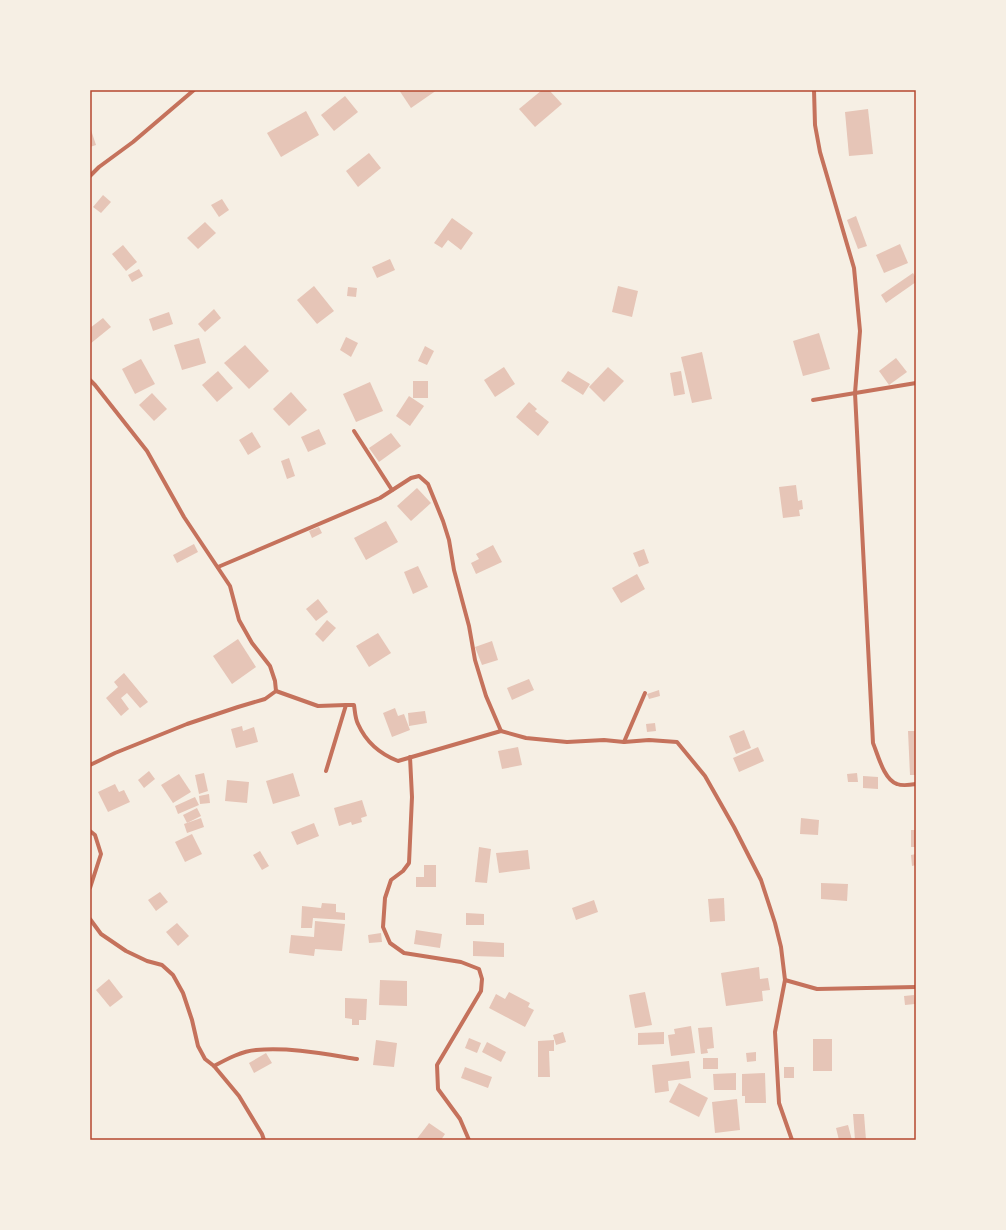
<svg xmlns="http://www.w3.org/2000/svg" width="1006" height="1230" viewBox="0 0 1006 1230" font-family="'Source Sans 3',sans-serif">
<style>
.building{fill:#e6c5b7}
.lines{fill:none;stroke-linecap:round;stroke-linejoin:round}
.minor{stroke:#c5725c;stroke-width:4}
.neatline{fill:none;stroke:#b5482f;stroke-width:1.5}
</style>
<rect width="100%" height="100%" fill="#f6efe4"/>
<!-- building -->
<g class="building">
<path d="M399,90H437L411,108Z"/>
<path d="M542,90H549L562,104L535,127L519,109Z"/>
<path d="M345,96L358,112L334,131L321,115Z"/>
<path d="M868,109L873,154L849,156L845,112Z"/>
<path d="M306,111L319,135L281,157L267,133Z"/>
<path d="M90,127L96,145L90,147Z"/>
<path d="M369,153L381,168L358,187L346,171Z"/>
<path d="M103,195L111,202L101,213L93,207Z"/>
<path d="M222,199L229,210L219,217L211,205Z"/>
<path d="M856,216L867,246L858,249L847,220Z"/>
<path d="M452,218L473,233L461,250L448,240L442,248L434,243Z"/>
<path d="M205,222L216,233L198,249L187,238Z"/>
<path d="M900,244L908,263L884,273L876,255Z"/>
<path d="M123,245L137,262L126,271L112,254Z"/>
<path d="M390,259L395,270L377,278L372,267Z"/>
<path d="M139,269L143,276L132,282L128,275Z"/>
<path d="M913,273L916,278V282L886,303L881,295Z"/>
<path d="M314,286L334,311L317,324L297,300Z"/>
<path d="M618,286L638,291L632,317L612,312Z"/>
<path d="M348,287L357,288L356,297L347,296Z"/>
<path d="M214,309L221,318L205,332L198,324Z"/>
<path d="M169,312L173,324L153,331L149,319Z"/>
<path d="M103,318L111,327L90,344V328Z"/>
<path d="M819,333L830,369L803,376L793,341Z"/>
<path d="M346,337L358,343L351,357L340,350Z"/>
<path d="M199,338L206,363L182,370L174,345Z"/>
<path d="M245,345L269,371L249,389L224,363Z"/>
<path d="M425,346L434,351L427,365L418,361Z"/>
<path d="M702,352L712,399L692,403L681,357Z"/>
<path d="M896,358L907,372L889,385L879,371Z"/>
<path d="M141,359L155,384L135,394L122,369Z"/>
<path d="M504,367L515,384L495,397L484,380Z"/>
<path d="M608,367L624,381L604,402L589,387Z"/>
<path d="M218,371L233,388L217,402L202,385Z"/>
<path d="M568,371L590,384L583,395L561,381Z"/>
<path d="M681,371L685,394L674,396L670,373Z"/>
<rect x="413" y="381" width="15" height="17"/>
<path d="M370,382L383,411L356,422L343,394Z"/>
<path d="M291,392L307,410L289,426L273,409Z"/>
<path d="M152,393L167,409L154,421L139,405Z"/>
<path d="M409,396L424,406L410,426L396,416Z"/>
<path d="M529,402L537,409L535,411L549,422L538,436L516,417Z"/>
<path d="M319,429L326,444L308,452L301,437Z"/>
<path d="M252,432L261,447L248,455L239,440Z"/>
<path d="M391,433L401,446L379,462L369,448Z"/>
<path d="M289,458L295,476L287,479L281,461Z"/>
<path d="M796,485L798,501L802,500L803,509L799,510L800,516L783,518L779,487Z"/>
<path d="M417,488L431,503L411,521L397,506Z"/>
<path d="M386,521L398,542L366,560L354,538Z"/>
<path d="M319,527L322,533L312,538L309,531Z"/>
<path d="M194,544L198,552L177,563L173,555Z"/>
<path d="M493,545L502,562L476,574L471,563L479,559L476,554Z"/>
<path d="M644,549L649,563L639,567L633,553Z"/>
<path d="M418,566L428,587L413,594L404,572Z"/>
<path d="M637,574L645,589L621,603L612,588Z"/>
<path d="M318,599L328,612L316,621L306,609Z"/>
<path d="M327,620L336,628L323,642L315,634Z"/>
<path d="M378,633L391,653L369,667L356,646Z"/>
<path d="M238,639L256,667L232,684L213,656Z"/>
<path d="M492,641L498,660L482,665L475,647Z"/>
<path d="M124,673L148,702L140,708L127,693L121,698L129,709L121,716L106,698L118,687L114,682Z"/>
<path d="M529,679L534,690L512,700L507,688Z"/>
<path d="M659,690L660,696L649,699L647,694Z"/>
<path d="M395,708L398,716L404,714L410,730L392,737L383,713Z"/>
<path d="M425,711L427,723L409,726L408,713Z"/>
<path d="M655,723L656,731L647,732L646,724Z"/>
<path d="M242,726L243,731L254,727L258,742L236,748L231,729Z"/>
<path d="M744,730L751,748L736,754L729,736Z"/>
<path d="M908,731H916V775H910Z"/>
<path d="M518,747L522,765L502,769L498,751Z"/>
<path d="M758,747L764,761L739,772L733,758Z"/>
<path d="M149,771L155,779L144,788L138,780Z"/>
<path d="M204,773L208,791L199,794L195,775Z"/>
<path d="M293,773L300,796L273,804L266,781Z"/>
<path d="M857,773L858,782H848L847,774Z"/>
<path d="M179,774L191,792L173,803L161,785Z"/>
<path d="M863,776L878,777V789L863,788Z"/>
<path d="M227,780L249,782L247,803L225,801Z"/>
<path d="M115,784L119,792L124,790L130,802L108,812L98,792Z"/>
<path d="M209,794L210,803L200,804L199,796Z"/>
<path d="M195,797L199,805L178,814L175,806Z"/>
<path d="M362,800L367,816L361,818L362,822L352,825L351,822L339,826L334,808Z"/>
<path d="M197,808L201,816L187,823L183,815Z"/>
<path d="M201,818L204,827L187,833L184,824Z"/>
<path d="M801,818L819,820L818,835L800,834Z"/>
<path d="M314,823L319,836L297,845L291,832Z"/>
<rect x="911" y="830" width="5" height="17"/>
<path d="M192,834L202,854L185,862L175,842Z"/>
<path d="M479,847L491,849L487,883L475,882Z"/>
<path d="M528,850L530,869L499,873L496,853Z"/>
<path d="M260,851L269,866L262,870L253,855Z"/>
<path d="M916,854V865L912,866L911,855Z"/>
<path d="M424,865H436V887H416V877H424Z"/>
<path d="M821,883L848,884L847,901L821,899Z"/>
<path d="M160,892L168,902L156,911L148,900Z"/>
<path d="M724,898L725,921L710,922L708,899Z"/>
<path d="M594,900L598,912L576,920L572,908Z"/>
<path d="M322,903L336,904V912L345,913V920L313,918L312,928H301L302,906L321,908Z"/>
<path d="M466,913L484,914V925H466Z"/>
<path d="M315,921L345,924L342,951L315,949L314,956L289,953L291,935L314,937Z"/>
<path d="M177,923L189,936L178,946L166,932Z"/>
<path d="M416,930L442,934L440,948L414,944Z"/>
<path d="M381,933L382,942L369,943L368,935Z"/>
<path d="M473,941L504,943V957L473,956Z"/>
<path d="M759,967L760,979L768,978L770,990L762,991L763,1001L726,1006L721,973Z"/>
<path d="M109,979L123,997L110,1007L96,990Z"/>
<path d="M380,980L407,981V1006L379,1005Z"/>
<path d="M509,992L530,1003L528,1007L534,1010L525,1027L489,1008L496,994L505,999Z"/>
<path d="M645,992L652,1025L635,1028L629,995Z"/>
<path d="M914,995L915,1004L905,1005L904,996Z"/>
<path d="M345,998L367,999L366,1020H359V1025H352V1019L345,1018Z"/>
<path d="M691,1026L695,1053L671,1056L668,1035L675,1034L674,1029Z"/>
<path d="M712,1027L714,1048L707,1049L708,1053L701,1054L698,1028Z"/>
<path d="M563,1032L566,1042L556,1045L553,1035Z"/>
<path d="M664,1032V1044L638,1045V1033Z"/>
<path d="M469,1038L481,1043L477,1053L465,1048Z"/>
<rect x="813" y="1039" width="19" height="32"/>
<path d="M376,1040L397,1043L394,1067L373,1065Z"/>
<path d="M554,1040V1051H549L550,1077H538V1041Z"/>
<path d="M487,1042L506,1052L501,1062L482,1052Z"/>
<path d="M756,1052V1061L747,1062L746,1053Z"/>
<path d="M266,1053L272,1063L254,1073L249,1063Z"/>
<rect x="703" y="1058" width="15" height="11"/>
<path d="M689,1061L691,1078L668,1081L669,1091L655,1093L652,1065Z"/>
<path d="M465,1067L492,1077L488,1088L461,1078Z"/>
<rect x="784" y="1067" width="10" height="11"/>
<path d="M736,1073V1090H714L713,1074Z"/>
<path d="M765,1073L766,1103H745V1096H742V1074Z"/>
<path d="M679,1083L708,1098L699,1117L669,1102Z"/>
<path d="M737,1099L740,1130L715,1133L712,1102Z"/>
<path d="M853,1114H864L866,1140H855Z"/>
<path d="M429,1123L445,1134L441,1140H416Z"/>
<path d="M848,1125L852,1140H839L836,1128Z"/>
</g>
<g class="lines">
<!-- minor -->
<g class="minor">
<path d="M814,90L815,125L820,152L854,268L860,331L855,393L873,743C878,755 884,780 897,784C902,786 910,785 916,784"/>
<path d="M90,176L99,167L133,142L194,90"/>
<path d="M90,380L95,385L147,451L184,517L230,586L239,620L252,643L270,666L275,681L276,691L265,699L238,707L187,724L115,753L90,765"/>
<path d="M813,400L916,383"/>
<path d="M354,431L392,490"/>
<path d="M218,567L380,498L411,478L419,476L428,484L443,521L449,540L454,570L469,626L475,660L486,696L501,731"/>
<path d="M276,691L318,706L346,705"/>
<path d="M624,742L645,693"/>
<path d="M410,757L412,797L409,863L403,871L391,880L385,898L383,927L390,943L404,953L461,962L479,969L482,979L481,991L437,1065L438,1089L460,1119L469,1140"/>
<path d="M326,771L346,705H354C355,711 355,718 358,724C366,742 380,754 398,761L501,731L526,738L567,742L604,740L624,742L649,740L677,742L705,776L734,827L761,880L775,923L781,947L785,980L775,1032L779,1103L792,1140"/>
<path d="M90,831L95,835L101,854L90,888"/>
<path d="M90,919L101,934L126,951L147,961L162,965L173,975L183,993L192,1020L198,1046L205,1059L214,1066L239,1096L262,1134L264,1140"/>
<path d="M785,980L817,989L916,987"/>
<path d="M214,1066C227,1059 242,1051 256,1050C290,1047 325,1054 357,1059"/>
</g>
</g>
<!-- border -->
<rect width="1006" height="1230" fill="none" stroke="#f6efe4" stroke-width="182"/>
<rect x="91" y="91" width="824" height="1048" class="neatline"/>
</svg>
